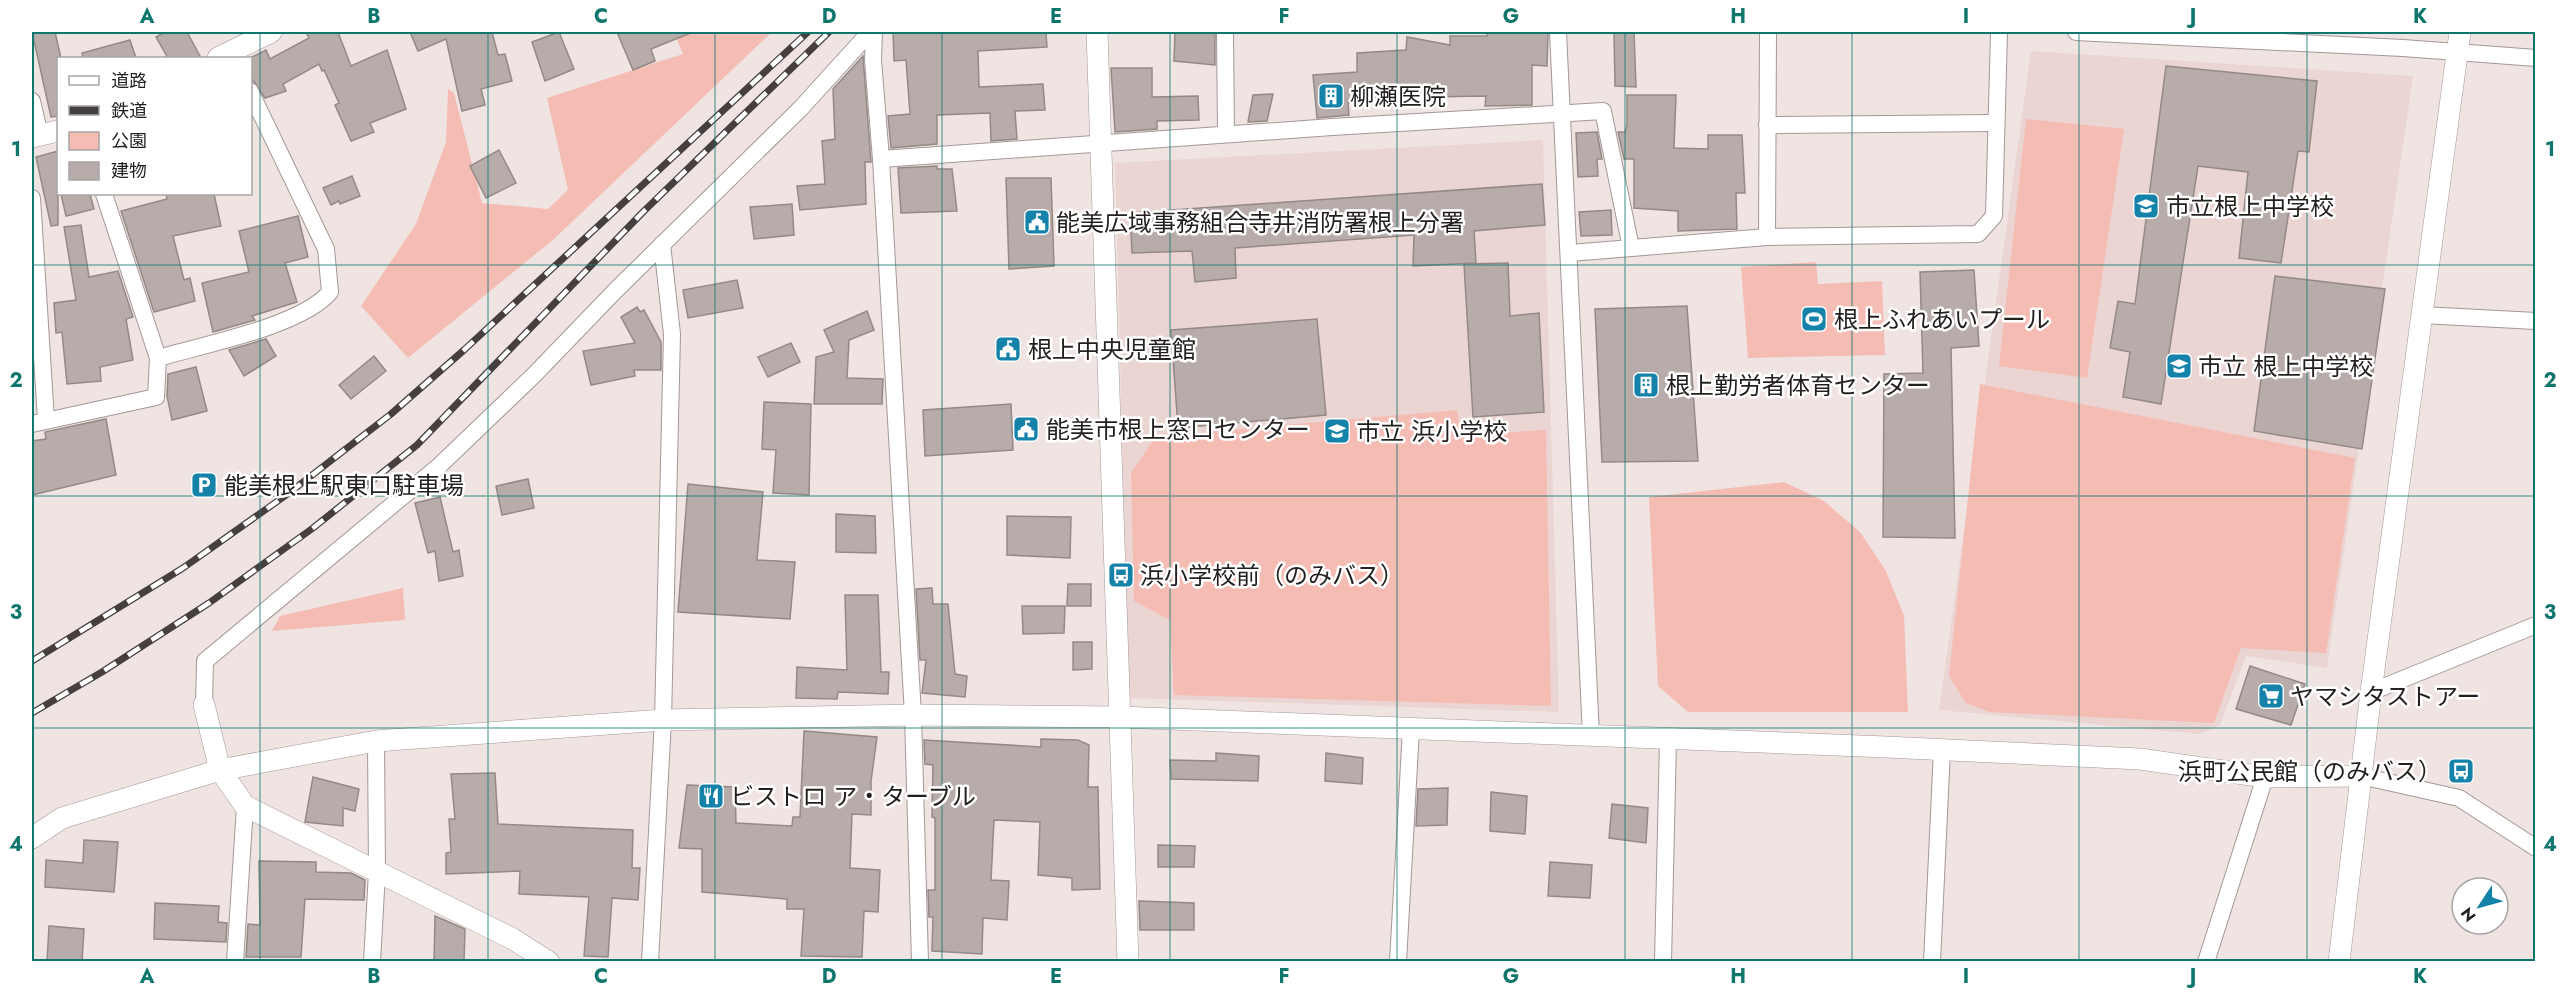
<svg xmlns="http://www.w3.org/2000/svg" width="2567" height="993" viewBox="0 0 2567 993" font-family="Jost,'Noto Sans JP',sans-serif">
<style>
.built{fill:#ead5d2}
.green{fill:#f5bcb4}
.building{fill:#b8acaa;stroke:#948987;stroke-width:1.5}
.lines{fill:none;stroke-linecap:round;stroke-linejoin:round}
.minor-casing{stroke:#a39896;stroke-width:18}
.tertiary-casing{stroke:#a39896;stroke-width:22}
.minor{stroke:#fff;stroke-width:16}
.tertiary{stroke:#fff;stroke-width:21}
.rail-casing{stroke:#45403f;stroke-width:7}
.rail{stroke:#fff;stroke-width:4.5;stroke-dasharray:14;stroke-linecap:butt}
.grid{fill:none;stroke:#0f766e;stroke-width:1.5;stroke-opacity:0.55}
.labels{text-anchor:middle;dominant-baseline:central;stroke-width:5;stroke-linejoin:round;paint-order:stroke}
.poi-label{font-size:24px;fill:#231f1e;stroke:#fff;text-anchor:start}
.neatline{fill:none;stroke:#0f766e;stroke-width:2}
.grid-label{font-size:20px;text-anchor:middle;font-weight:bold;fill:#0f766e}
</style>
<rect width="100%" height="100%" fill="#f0e4e2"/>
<!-- built -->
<g class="built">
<path d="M2031,51L2413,76L2327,668L2246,656L2220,725L2200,734L1939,710Z"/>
<path d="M1543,140L1559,712L1129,698L1115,163Z"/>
</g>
<!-- green -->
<g class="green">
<path d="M674,32H772L554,239L408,358L361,306L416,224L446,142L448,89L454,93L482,203L548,209L568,190L547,98L683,54Z"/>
<path d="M2026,119L2124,129L2087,378L1999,366Z"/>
<path d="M1816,262L1818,284L1882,281L1885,355L1748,358L1741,267Z"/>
<path d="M1980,384L2355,458L2326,653L2241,648L2214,723L1989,712L1966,703L1949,676Z"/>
<path d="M1457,410L1462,435L1546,430L1551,706L1174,695L1170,620L1134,601L1131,473L1156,436Z"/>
<path d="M1784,482L1824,501L1860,532L1886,571L1904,616L1908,712H1688L1658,686L1649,497Z"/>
<path d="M403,588L405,620L272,631L280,616Z"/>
</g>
<!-- building -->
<g class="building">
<path d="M32,32H55L61,58H58V116L51,117Z"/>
<path d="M165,32H187L201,58H168L156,37Z"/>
<path d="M306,32H338L351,66L387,50L406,109L370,123L374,132L351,141L335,105L339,103L324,70L322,71L319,64L283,84L286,91L265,98L250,76V58L266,50L270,59L309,38Z"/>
<path d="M410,32H492L498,55L505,54L512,81L481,89L485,105L462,111L446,39L418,51Z"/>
<path d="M559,32L574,69L545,81L532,42Z"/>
<path d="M617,32H693L651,49L655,61L633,70Z"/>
<path d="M893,32H1046L1047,47L978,51L979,87L1043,84L1045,110L1015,111L1017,139L991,141L990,113L937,115V144L891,148L888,116L910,114L906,60L894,61Z"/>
<path d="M1175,32H1215V65L1174,61Z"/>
<path d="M1487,32L1548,33L1547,66L1532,65V105L1485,106L1486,96L1427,97L1382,90V102L1348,103L1349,115L1317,118L1313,75L1357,72V53L1406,50L1407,37L1450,45V36H1487Z"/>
<path d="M1614,32H1634L1636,87L1615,86Z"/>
<path d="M130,40L136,58H83L82,53Z"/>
<path d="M863,56L871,162H865L866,204L800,210L797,186L825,184L822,141L835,139L833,89Z"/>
<path d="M2166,66L2317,81L2309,152L2298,151L2281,263L2239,258L2248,172L2198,166L2161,404L2123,397L2130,352L2110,348L2118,301L2135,304Z"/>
<path d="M1111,68H1152V97L1198,96L1199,120L1157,121V129L1115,132Z"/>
<path d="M1273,94L1267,121L1248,122L1253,95Z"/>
<path d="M1627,95H1676L1674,148L1708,149V135H1742L1745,193H1736L1737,229L1678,231V211L1634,208V159H1624L1618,132H1625L1627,126Z"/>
<path d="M1597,132L1602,159H1597L1598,176L1578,177L1576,133Z"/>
<path d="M499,150L516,183L486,198L470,166Z"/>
<path d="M58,151V225L51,226L36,157Z"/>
<path d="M937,166V169H952L957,211L901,213L898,168Z"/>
<path d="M352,176L360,196L340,204L339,201L331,205L323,188Z"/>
<path d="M1006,178H1051L1054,266L1009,269Z"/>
<path d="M1542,184L1545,225L1474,231L1476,263L1413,266L1414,235L1235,248L1236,278L1195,282L1192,251L1132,253L1130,213Z"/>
<path d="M61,194H90L94,209L66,216Z"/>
<path d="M166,194H214L221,226L173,236L184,280L190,278L195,301L154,312L121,211L167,199Z"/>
<path d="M792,204L794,235L754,239L750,207Z"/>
<path d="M1611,210L1612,235L1581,236L1579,212Z"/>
<path d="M298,216L308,257L285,263L297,302L252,316L255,320L213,332L202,283L249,272L239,231Z"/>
<path d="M81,225L89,277L118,271L133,317L126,319L133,360L100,367L101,381L67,384L62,332L56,333L54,303L76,300L64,227Z"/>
<path d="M1508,263L1510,316L1539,313L1544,412L1473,417L1464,264Z"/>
<path d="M1974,270L1979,346L1951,348L1955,538L1883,537L1884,374L1923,373L1920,272Z"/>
<path d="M2275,276L2385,289L2362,449L2254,431Z"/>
<path d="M737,280L743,308L688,318L683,290Z"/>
<path d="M1687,306L1698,461L1602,462L1595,309Z"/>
<path d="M637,307L640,312L644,310L661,342V370H634L635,376L591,385L583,351L635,343L621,317Z"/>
<path d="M867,311L874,330L849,340L847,378L883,379L882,404H814L816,357L834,352L824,330Z"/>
<path d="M1317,319L1326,415L1178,428L1171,330Z"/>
<path d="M266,339L276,356L244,376L229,350Z"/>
<path d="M791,343L800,362L768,377L758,357Z"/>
<path d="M374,356L386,371L351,399L339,385Z"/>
<path d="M196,367L207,411L172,420L167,396L168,374Z"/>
<path d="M764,402L811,404L809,495L773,493L776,450L762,449Z"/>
<path d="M1011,404L1013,450L925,456L923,410Z"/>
<path d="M106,419L116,475L32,495V441L46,439L45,432Z"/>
<path d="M528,479L534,508L502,515L496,486Z"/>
<path d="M688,484L763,492L757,560L795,562L790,619L678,612Z"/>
<path d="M440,497L453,552L459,550L463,576L439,581L435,551L428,553L415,503Z"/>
<path d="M836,514L875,516L876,553L836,552Z"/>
<path d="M1007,516L1071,517L1070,558L1007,555Z"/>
<path d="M1068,584H1091V606H1067Z"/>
<path d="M932,588L933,604H948L955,674L967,676L965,697L922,693L926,660H920L916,589Z"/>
<path d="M845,595H878L881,672H889L888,694L838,692L837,699L796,698L797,667L847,670Z"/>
<path d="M1022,606H1065L1064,633L1023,634Z"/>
<path d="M1073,642H1092V669L1073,670Z"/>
<path d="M2250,666L2305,684L2291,725L2236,709Z"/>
<path d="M804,731L877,737L871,781V815L852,814L850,868L880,870L878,912L864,911L862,957L801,956L804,909H787V899L702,892V849L679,848L687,785L735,787L736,823L792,826L793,817H800Z"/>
<path d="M1041,739L1078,740L1089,745L1088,787H1098L1100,889L1072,890V878L1038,875L1040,822L994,820L991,880L1009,881L1007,920L983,918L982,954L932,951L933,917H929L928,890H935V818L932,817L933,765L925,764L924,740L1041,747Z"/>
<path d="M1216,753L1259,756L1258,781L1171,779L1170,760L1216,761Z"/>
<path d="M1326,753L1363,758L1362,784L1325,781Z"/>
<path d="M495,773L498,824L633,830L632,868H640L638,900L612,898L608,957L584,956L589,897L519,894L520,871L446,874V853L451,852L449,819H455L451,774Z"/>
<path d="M313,777L359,789L355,811L343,808V826L305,822Z"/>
<path d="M1448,788L1447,825L1416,826L1418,789Z"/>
<path d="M1491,792L1527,796L1525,834L1490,831Z"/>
<path d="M1612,804L1648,808L1646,843L1609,838Z"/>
<path d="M84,840L118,842L114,892L45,887L46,860L83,863Z"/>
<path d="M1158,845L1195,846L1194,867H1158Z"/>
<path d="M259,861L316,862V872L351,873L365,880L364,900L305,899L301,957H246L248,924L260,925Z"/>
<path d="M1550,862L1592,865L1590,898L1548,896Z"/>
<path d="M1139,901L1194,903V930H1140Z"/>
<path d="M155,903L219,906L218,922L227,923L226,942L154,939Z"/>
<path d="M435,916L465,929L464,962H434Z"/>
<path d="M49,926L84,929L82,962H47Z"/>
</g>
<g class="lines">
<defs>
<g id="minor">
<path d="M874,32L873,60L881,159L913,715L920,962"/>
<path d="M1225,32L1226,134"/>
<path d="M1558,32L1591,736"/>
<path d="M2076,32L2403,48L2536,58"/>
<path d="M32,101L40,135"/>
<path d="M1767,125L1996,123"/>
<path d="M881,159L1332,127L1603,111L1631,248"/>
<path d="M32,198L46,420"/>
<path d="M1767,237L1768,32"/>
<path d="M1570,253L1767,237L1978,234L1994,216L1999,32"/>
<path d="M2422,315L2536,321"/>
<path d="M158,358C202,345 302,326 330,292L326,249L250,91"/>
<path d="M32,424L156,397L158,358L104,194"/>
<path d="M2371,692L2536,625"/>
<path d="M204,705L205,661L438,467L534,375L615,291L801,108L870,32"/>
<path d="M2361,776L2459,798L2536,848"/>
<path d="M235,962L245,806"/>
<path d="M372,962L377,872L376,741"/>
<path d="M650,962L663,720L672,334L662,244"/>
<path d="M1398,962L1411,729"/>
<path d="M1663,962L1668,739"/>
<path d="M1932,962L1942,750"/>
<path d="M2206,962L2265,777"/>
</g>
<g id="tertiary">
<path d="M1097,32L1128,962"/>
<path d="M218,58L271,32"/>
<path d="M32,137L58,131"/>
<path d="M204,705L220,770L376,741L663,720L913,715L1120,717L1886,747L2140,759L2265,777L2361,776"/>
<path d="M32,838L62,818L220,770L245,806L513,939L549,962"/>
<path d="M2339,962L2371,692L2460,32"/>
</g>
</defs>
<!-- minor casing -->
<use href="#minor" class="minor-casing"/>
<!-- tertiary casing -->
<use href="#tertiary" class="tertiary-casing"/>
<!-- minor -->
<use href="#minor" class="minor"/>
<!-- tertiary -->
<use href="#tertiary" class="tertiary"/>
<defs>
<g id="rail">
<path d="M32,661L183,568L289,493L391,414L464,350L808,32"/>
<path d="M32,713L102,672L209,603L313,528L417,445L644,211L829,32"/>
</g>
</defs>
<!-- rail casing -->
<use href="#rail" class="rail-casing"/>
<!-- rail -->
<use href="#rail" class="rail"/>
</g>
<!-- grid -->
<path class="grid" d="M260,32V962M488,32V962M715,32V962M942,32V962M1170,32V962M1397,32V962M1625,32V962M1852,32V962M2079,32V962M2307,32V962M32,265H2536M32,496H2536M32,728H2536"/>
<!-- icons -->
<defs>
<symbol id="building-square" viewBox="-11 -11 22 22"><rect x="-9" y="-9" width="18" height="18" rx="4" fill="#1582aa" stroke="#fff"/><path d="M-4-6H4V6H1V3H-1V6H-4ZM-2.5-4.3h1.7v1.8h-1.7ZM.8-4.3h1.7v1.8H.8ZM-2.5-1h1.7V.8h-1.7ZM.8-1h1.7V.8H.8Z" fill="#fff"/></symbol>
<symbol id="school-square" viewBox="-11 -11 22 22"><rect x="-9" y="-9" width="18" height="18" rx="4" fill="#1582aa" stroke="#fff"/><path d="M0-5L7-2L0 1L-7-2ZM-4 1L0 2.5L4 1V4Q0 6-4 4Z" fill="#fff"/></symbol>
<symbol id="civic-square" viewBox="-11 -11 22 22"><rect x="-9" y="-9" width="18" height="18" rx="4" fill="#1582aa" stroke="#fff"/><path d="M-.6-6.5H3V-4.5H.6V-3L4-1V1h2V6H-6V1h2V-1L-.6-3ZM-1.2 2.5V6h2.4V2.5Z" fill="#fff"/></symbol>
<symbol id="stadium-square" viewBox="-11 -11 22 22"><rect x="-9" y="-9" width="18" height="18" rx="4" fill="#1582aa" stroke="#fff"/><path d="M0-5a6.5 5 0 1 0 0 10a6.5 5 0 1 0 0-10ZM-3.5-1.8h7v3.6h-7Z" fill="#fff"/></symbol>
<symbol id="parking-square" viewBox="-11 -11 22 22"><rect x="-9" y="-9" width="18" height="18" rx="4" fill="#1582aa" stroke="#fff"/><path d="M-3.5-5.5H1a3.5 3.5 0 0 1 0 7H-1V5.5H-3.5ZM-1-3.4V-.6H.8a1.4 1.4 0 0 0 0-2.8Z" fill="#fff"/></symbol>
<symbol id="bus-square" viewBox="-11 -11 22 22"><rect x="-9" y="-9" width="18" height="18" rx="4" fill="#1582aa" stroke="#fff"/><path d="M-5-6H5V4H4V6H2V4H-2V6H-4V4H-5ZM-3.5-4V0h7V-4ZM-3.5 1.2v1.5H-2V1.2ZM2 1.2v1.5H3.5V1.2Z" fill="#fff"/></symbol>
<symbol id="supermarket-square" viewBox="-11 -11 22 22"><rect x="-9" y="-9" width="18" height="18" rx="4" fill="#1582aa" stroke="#fff"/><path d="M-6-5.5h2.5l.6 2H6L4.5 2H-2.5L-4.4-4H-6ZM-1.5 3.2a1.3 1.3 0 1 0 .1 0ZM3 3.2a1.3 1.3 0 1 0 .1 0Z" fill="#fff"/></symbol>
<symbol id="restaurant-square" viewBox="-11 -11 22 22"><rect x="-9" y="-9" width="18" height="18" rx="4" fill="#1582aa" stroke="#fff"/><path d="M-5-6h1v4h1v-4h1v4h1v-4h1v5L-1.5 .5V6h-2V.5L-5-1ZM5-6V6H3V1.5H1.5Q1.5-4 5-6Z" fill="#fff"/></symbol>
</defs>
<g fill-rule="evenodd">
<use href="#building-square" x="1316" y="81" width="30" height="30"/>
<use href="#school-square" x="2131" y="191" width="30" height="30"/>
<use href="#civic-square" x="1022" y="207" width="30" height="30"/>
<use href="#stadium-square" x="1799" y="304" width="30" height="30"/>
<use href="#civic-square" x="993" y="334" width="30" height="30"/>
<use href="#school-square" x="2164" y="351" width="30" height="30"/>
<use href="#building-square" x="1631" y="370" width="30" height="30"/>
<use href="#civic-square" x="1011" y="414" width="30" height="30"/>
<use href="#school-square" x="1322" y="416" width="30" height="30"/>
<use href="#parking-square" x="189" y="470" width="30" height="30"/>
<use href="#bus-square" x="1106" y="560" width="30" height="30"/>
<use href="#supermarket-square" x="2256" y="681" width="30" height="30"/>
<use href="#bus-square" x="2446" y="756" width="30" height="30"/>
<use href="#restaurant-square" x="696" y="781" width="30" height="30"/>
</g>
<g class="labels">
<!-- poi labels -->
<g class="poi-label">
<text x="1350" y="96">柳瀬医院</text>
<text x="2166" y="206">市立根上中学校</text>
<text x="1056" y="222">能美広域事務組合寺井消防署根上分署</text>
<text x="1834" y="319">根上ふれあいプール</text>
<text x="1028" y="349">根上中央児童館</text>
<text x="2198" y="366">市立 根上中学校</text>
<text x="1666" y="385">根上勤労者体育センター</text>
<text x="1046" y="429">能美市根上窓口センター</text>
<text x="1356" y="431">市立 浜小学校</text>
<text x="224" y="485">能美根上駅東口駐車場</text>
<text x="1140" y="575">浜小学校前（のみバス）</text>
<text x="2290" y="696">ヤマシタストアー</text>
<text x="2442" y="771" text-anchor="end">浜町公民館（のみバス）</text>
<text x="730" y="796">ビストロ ア・ターブル</text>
</g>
</g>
<!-- border -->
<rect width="2567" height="993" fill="none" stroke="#ffffff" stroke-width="66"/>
<!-- legend -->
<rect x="57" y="57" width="195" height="138" fill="#ffffff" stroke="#a7a5a5" stroke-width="1.5"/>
<rect x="69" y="76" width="30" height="9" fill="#ffffff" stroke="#a7a5a5" stroke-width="1.5"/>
<text x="111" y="87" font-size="18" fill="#231f1e">道路</text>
<rect x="69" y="106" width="30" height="9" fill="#45403f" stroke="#a7a5a5" stroke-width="1.5"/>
<text x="111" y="117" font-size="18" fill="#231f1e">鉄道</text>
<rect x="69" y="132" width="30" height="18" fill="#f5bcb4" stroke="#a7a5a5" stroke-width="1.5"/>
<text x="111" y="147" font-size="18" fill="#231f1e">公園</text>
<rect x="69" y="162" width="30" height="18" fill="#b8acaa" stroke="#a7a5a5" stroke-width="1.5"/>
<text x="111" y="177" font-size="18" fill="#231f1e">建物</text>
<!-- north arrow -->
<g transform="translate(2480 906) rotate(234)"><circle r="28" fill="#ffffff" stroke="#a7a5a5" stroke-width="1.5"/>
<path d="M0-4.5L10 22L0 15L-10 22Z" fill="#1582aa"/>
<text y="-9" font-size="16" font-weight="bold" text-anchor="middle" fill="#231f1e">N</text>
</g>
<rect x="33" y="33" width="2501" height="927" class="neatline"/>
<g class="grid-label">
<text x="147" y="23">A</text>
<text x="374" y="23">B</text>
<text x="601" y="23">C</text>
<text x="829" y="23">D</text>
<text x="1056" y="23">E</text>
<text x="1284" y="23">F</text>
<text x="1511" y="23">G</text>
<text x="1738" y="23">H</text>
<text x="1966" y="23">I</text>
<text x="2193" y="23">J</text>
<text x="2420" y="23">K</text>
<text x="16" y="156">1</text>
<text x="2550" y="156">1</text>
<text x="16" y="387">2</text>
<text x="2550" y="387">2</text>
<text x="16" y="619">3</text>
<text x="2550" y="619">3</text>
<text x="16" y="851">4</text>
<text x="2550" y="851">4</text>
<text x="147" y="983">A</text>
<text x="374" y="983">B</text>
<text x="601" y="983">C</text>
<text x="829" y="983">D</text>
<text x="1056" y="983">E</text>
<text x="1284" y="983">F</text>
<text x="1511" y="983">G</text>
<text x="1738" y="983">H</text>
<text x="1966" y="983">I</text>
<text x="2193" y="983">J</text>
<text x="2420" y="983">K</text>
</g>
</svg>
